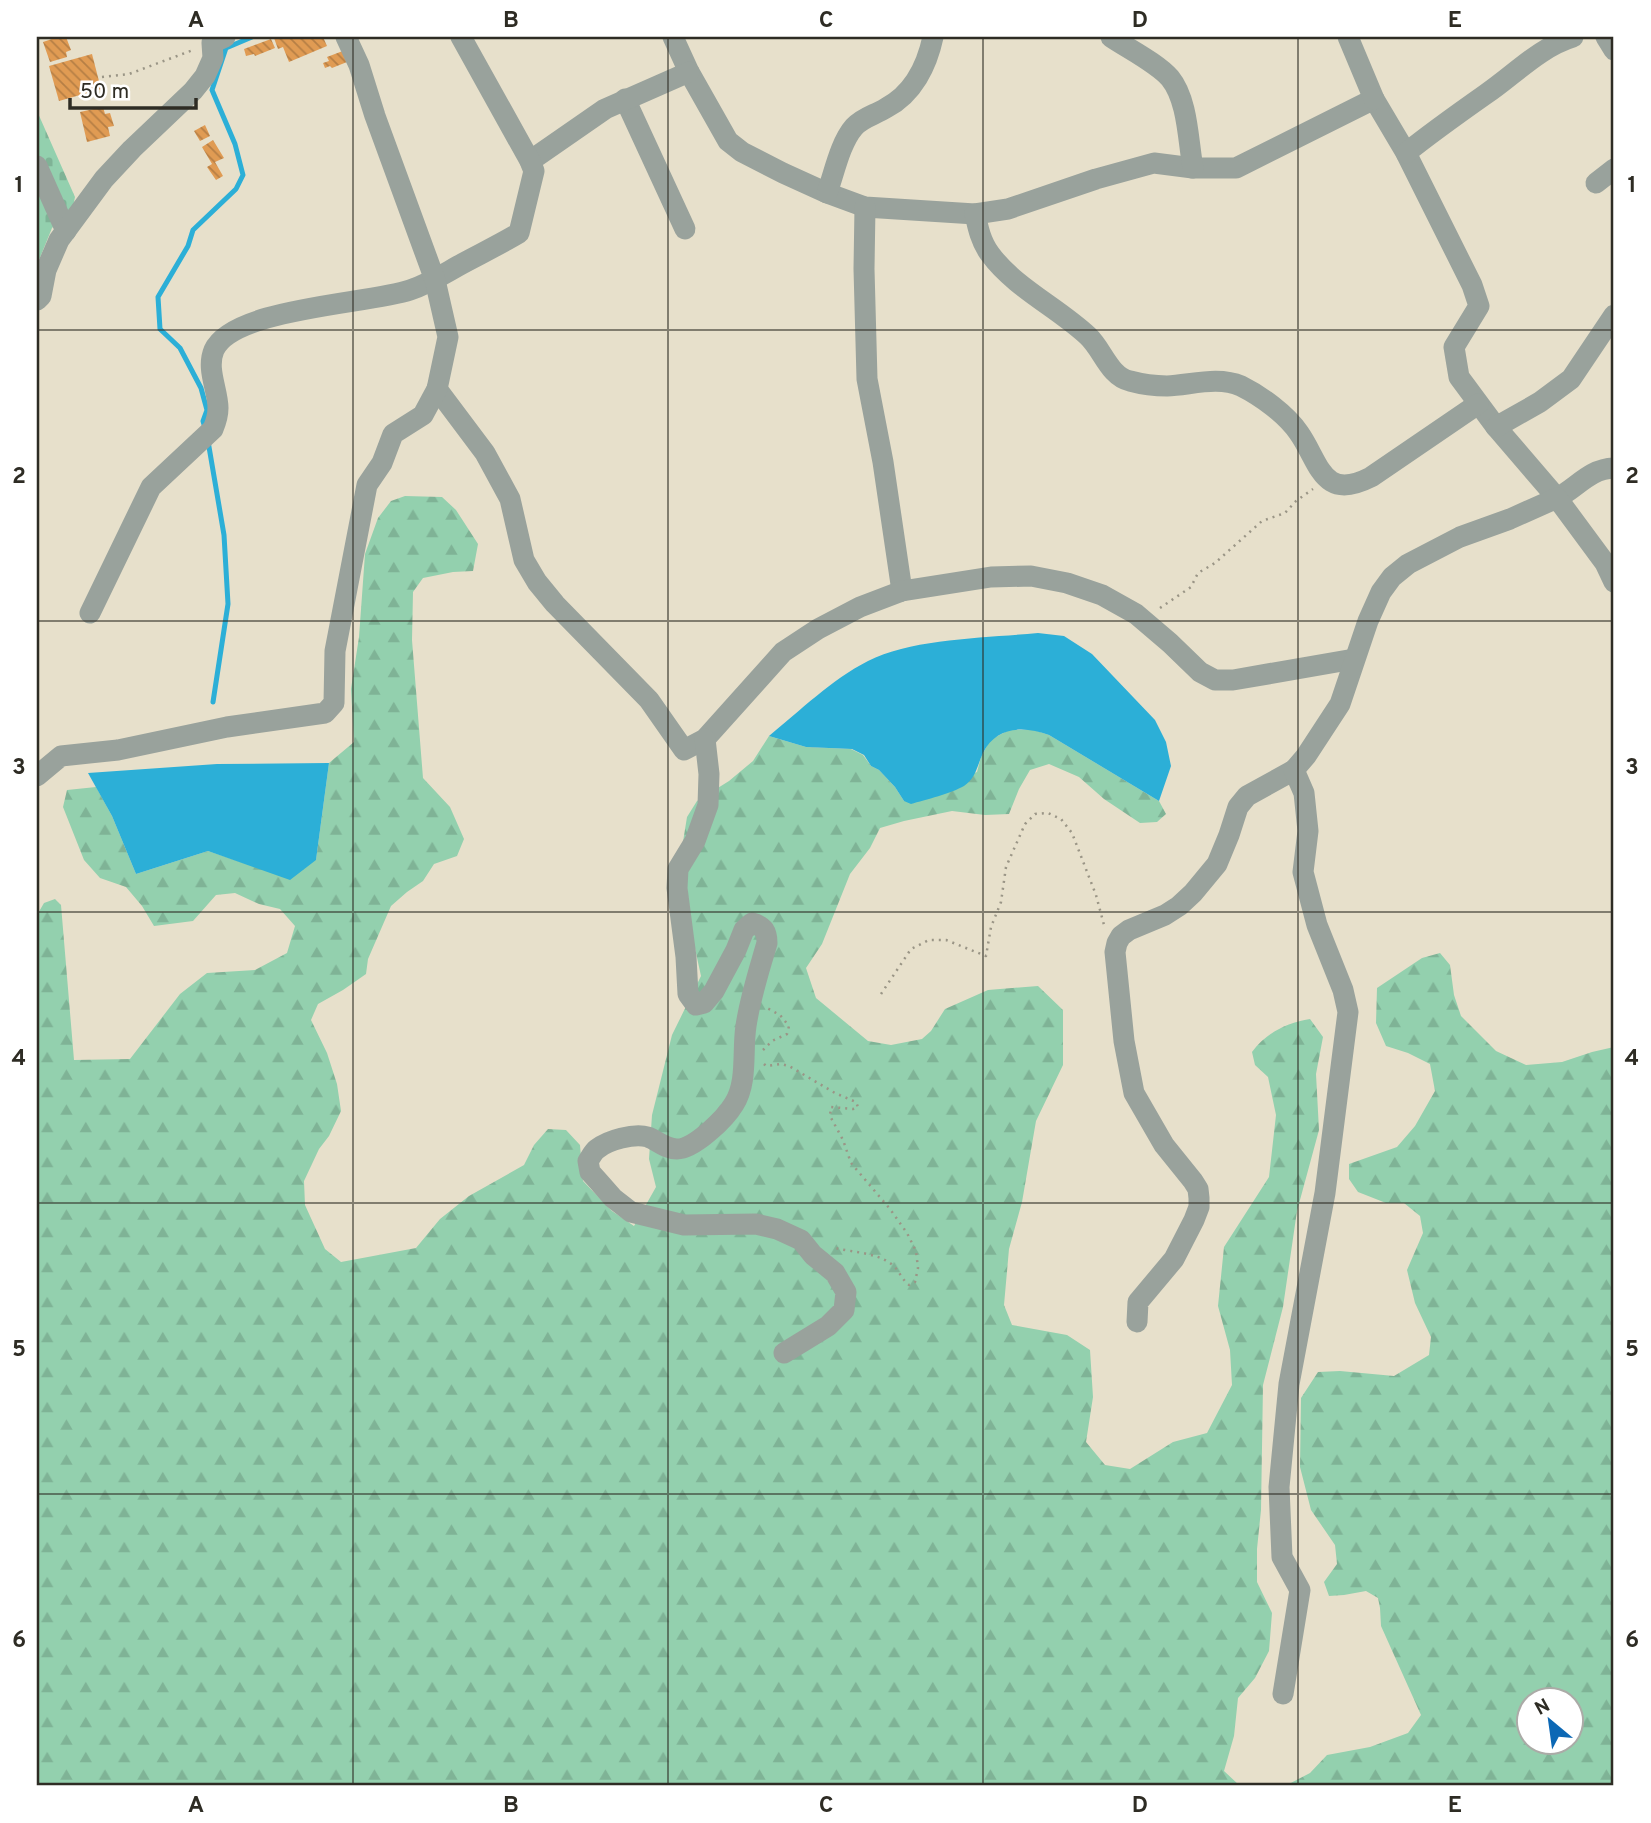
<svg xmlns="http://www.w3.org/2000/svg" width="1651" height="1823" viewBox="0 0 1651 1823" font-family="Overpass,sans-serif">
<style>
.forest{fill:url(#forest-firs);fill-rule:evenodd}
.cemetery{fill:url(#cemetery-stones)}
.water{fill:#2cafd7}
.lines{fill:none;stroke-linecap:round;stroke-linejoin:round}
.stream{stroke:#2cafd7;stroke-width:5}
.building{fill:url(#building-back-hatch)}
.path{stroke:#9a9586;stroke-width:2.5;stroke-dasharray:2 5;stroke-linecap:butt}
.minor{stroke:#99a29c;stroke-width:21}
.grid{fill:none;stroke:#2e2c24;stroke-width:2;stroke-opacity:0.55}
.neatline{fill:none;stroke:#2e2c24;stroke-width:2.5}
.grid-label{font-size:23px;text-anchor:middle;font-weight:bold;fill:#2e2c24}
</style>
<defs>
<pattern id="forest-firs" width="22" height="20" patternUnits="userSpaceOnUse" patternTransform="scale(1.75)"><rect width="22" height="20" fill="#93d0ae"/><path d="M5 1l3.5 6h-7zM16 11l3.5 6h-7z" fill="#7fb396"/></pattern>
<pattern id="cemetery-stones" width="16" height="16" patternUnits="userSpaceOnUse" patternTransform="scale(1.75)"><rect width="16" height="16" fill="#93d0ae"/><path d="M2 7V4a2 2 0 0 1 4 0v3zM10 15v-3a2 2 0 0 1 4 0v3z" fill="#7fb396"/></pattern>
<pattern id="building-back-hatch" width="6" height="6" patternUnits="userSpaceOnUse" patternTransform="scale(1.75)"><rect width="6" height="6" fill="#e09b53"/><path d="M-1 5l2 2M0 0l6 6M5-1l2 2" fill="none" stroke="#b67f45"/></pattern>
</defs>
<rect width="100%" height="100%" fill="#e7e0cb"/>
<!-- forest -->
<g class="forest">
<path d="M405,496L442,497L456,510L478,544L473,571L453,572L423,578L413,592L412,640L423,778L450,807L464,839L457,856L434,864L423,881L407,892L391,906L368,959L366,974L343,990L318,1004L311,1020L327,1053L337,1084L341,1111L329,1136L319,1149L304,1181L305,1205L325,1249L341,1262L416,1248L440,1219L469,1196L524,1165L534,1145L548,1129L566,1130L580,1145L583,1181L612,1211L634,1226L656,1187L649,1159L652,1115L672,1035L701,976L694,944L682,848L687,817L697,801L729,781L753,761L769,736L806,747L851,749L863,755L871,766L879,770L895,787L904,801L977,772L981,757L990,740L1009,730H1034L1049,735L1159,801L1166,814L1157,822L1140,823L1104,799L1079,777L1049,764L1030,770L1019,789L1009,814L985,815L952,811L904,821L880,828L870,848L850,874L822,944L806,968L816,998L868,1041L891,1045L922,1039L931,1031L945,1009L988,990L1038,986L1063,1010V1065L1036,1121L1022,1202L1009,1249L1004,1305L1012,1325L1067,1335L1090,1350L1093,1397L1086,1442L1105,1465L1130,1469L1173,1442L1207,1433L1232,1385L1230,1350L1218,1306L1224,1247L1269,1177L1276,1115L1268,1077L1255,1065L1252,1052C1267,1032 1287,1023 1310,1019L1323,1037L1316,1074L1319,1130L1297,1211L1283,1307L1263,1385L1261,1510L1257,1549V1582L1272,1613L1269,1651L1255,1678L1238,1698L1234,1736L1224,1771L1239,1785L1265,1786H37V915L44,903L55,899L61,905L74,1060L130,1059L180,994L207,973L255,970L287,953L295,926L280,909L259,904L235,893L216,895L193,921L154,926L142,906L126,887L100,878L84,860L63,807L67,790L96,787L112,816L136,874L208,851L247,864L316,860L329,763L354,742L351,689L359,637L365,554L378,518L391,501Z"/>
<path d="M1440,953L1450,965L1454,995L1461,1016L1496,1051L1526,1065L1562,1062L1592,1052L1614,1047V1786H1285L1310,1773L1327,1755L1370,1747L1408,1733L1421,1715L1381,1626L1380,1608L1378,1598L1366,1591L1344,1595L1329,1596L1324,1582L1337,1564L1335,1545L1311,1510L1300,1467L1301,1398L1318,1372L1340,1371L1394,1376L1429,1355L1431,1337L1415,1303L1407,1270L1423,1233L1420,1216L1404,1203H1386L1358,1192L1349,1179V1164L1397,1147L1415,1126L1435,1091L1430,1064L1408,1053L1386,1046L1376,1023L1377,988L1422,958ZM1528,1700H1570V1742H1528Z"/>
</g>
<!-- cemetery -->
<path class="cemetery" d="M37,111L75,197L73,207L52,228L37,265Z"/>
<!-- water -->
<g class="water">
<path d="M1038,633L1064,636L1092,654L1155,720L1166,742L1171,766L1159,801L1049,735C1024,726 996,726 983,753C977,766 976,778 964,786C952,793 925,800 911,804L904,801L895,787L879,770L871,766L864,755L852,749L806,747L769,736C801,710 831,680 868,661C913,638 987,638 1038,633Z"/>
<path d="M329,763L316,860L290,880L208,851L136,874L112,816L88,773L217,764Z"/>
</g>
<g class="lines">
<!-- stream -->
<g class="stream">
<path d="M205,428L203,421L207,410L201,388L180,348L160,329L158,297L188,246L193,230L236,189L243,175L235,144L212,90L226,48L252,37"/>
<path d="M208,441L224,535L228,604L213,702"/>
</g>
</g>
<!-- building -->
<g class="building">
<path d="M58,37H66L71,50L66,52L67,57L50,62L43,42Z"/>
<path d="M277,37H323L327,46L289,62L283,47L278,49L274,38Z"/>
<path d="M271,39L275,48L255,56L254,54L246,56L244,49Z"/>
<path d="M348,49L352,60L332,68L330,66L325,68L323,63L329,61L327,57Z"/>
<path d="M92,54L101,89L59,101L49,66Z"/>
<path d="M103,107L105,114L110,113L114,126L108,127L110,136L87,142L80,112Z"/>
<path d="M205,125L210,136L200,141L194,131Z"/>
<path d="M213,140L224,158L215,162L223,176L216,180L207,167L212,164L202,147Z"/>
</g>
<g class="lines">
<!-- path -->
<g class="path">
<path d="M102,77L129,74L193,50"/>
<path d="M1160,608L1191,587L1198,573L1215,563L1262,521L1285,513L1296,501L1313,489"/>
<path d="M881,994L911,949L929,940H946L986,956L991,927L1001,902L1006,867L1025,824L1035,814L1048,813L1061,819L1072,833L1096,895L1104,925"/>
<path d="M763,1050L772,1041L787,1034L789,1026L780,1015L767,1008"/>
<path d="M764,1064L766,1066L781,1064L789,1066L835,1093L856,1102L858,1107L853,1109L831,1107L830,1116L843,1140L851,1163L890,1209L907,1233L916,1251L918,1268L915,1282L909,1285C901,1279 899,1269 890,1263C876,1253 852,1252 835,1248"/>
</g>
<!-- minor -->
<g class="minor">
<path d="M673,37L689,72L728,141L742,152L783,173L827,193L865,207L975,214L1008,209L1096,179L1154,163L1193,168H1236L1374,99L1406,153L1472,285L1479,306L1454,347L1459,377L1496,427L1557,498C1578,487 1589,469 1614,468"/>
<path d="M1111,37C1127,48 1157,63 1170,78C1188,100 1188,141 1193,168"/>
<path d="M1348,37L1374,99"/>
<path d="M1606,37L1614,50"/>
<path d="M625,99L685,229"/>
<path d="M1406,153C1432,132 1459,113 1486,94C1514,75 1540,47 1573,37"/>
<path d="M530,161L605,109L689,72"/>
<path d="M37,166L66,231"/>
<path d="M1596,183L1614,169"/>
<path d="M827,193C834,174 840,143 854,127C863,117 875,115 886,108C913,94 927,65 933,37"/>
<path d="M865,207L864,269L867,379L883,462L902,591"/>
<path d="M975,214C978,228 981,242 990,254C1015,288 1057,307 1088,336C1103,350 1109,376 1130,381C1141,384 1155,386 1167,386C1191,385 1218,376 1241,386C1261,396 1286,414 1299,433C1320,463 1322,502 1371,477L1478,404"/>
<path d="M37,300L41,296L46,270L59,240L104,179L132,149L193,91L205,76L213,58L212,43L225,37"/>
<path d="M437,389L485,453L510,499L524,560L537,582L555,604L649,700L684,750L705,739L783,652L818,629L860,607L902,591L991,577L1031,576L1067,583L1102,595L1136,614L1170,643L1200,672L1215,680H1233L1354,659"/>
<path d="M1496,427L1540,402L1571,379L1614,315"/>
<path d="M90,613L151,487L213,429C216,422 218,416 218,408C218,390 206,369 214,350C233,308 368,304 410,290C428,284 442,275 458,266C478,255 499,245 519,233L534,171L530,161L461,37"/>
<path d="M705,739L709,774L708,805L695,841L678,869L677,888L686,957L688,994L696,1005L704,1003L714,991L736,950L744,930L752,923C764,926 767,932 767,943C759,971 750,998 746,1026C742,1051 748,1082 734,1104C725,1119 694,1149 677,1149C665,1149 658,1141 648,1137C634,1133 608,1140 597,1149C593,1152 591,1157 588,1161L590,1172L599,1182L613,1198L631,1212L684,1225L756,1224L777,1229L801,1240L813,1255L835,1273L846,1292L844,1310L828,1326L784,1353"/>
<path d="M37,776L61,756L118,750L227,727L325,713L334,703L335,651L367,485L382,463L393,434L423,415L437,389L448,337L435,280L375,116L359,65L346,37"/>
<path d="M1137,1322L1138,1302L1174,1259L1194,1220L1199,1207V1198L1198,1189L1193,1181L1164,1145L1134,1093L1124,1041L1115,952L1117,943L1121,936L1129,930L1165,915L1179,906L1193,893L1217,864L1229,835L1238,807L1247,796L1294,770L1306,756L1340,704L1368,621L1381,592L1392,577L1408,564L1460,537L1510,519L1557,498L1605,563L1614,582"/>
<path d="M1283,1694L1300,1590L1282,1557L1279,1487L1289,1384L1325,1193L1348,1012L1343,990L1317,925L1303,872L1308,831L1304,793L1294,770"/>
</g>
</g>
<!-- grid -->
<path class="grid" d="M353,37V1786M668,37V1786M983,37V1786M1298,37V1786M37,330H1614M37,621H1614M37,912H1614M37,1203H1614M37,1494H1614"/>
<!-- border -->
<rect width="1651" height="1823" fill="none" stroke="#ffffff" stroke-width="77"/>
<!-- north arrow -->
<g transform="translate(1550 1721) rotate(331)"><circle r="33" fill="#ffffff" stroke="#ababa7" stroke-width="2"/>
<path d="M0-5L12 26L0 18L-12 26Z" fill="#0c68b5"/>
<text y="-10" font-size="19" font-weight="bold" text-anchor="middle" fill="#2e2c24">N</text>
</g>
<!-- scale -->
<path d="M70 98v10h126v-10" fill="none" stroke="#2e2c24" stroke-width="3.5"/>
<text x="80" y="98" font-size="21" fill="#2e2c24" stroke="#ffffff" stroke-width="5" paint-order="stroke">50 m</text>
<rect x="38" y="38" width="1574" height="1746" class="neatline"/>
<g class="grid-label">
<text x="196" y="27">A</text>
<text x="511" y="27">B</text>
<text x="826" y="27">C</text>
<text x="1140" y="27">D</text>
<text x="1455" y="27">E</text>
<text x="19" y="192">1</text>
<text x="1632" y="192">1</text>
<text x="19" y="483">2</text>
<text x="1632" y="483">2</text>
<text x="19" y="774">3</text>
<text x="1632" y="774">3</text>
<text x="19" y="1065">4</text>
<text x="1632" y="1065">4</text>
<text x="19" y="1356">5</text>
<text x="1632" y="1356">5</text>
<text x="19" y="1647">6</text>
<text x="1632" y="1647">6</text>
<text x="196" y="1812">A</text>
<text x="511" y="1812">B</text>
<text x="826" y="1812">C</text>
<text x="1140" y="1812">D</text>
<text x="1455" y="1812">E</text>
</g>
</svg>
